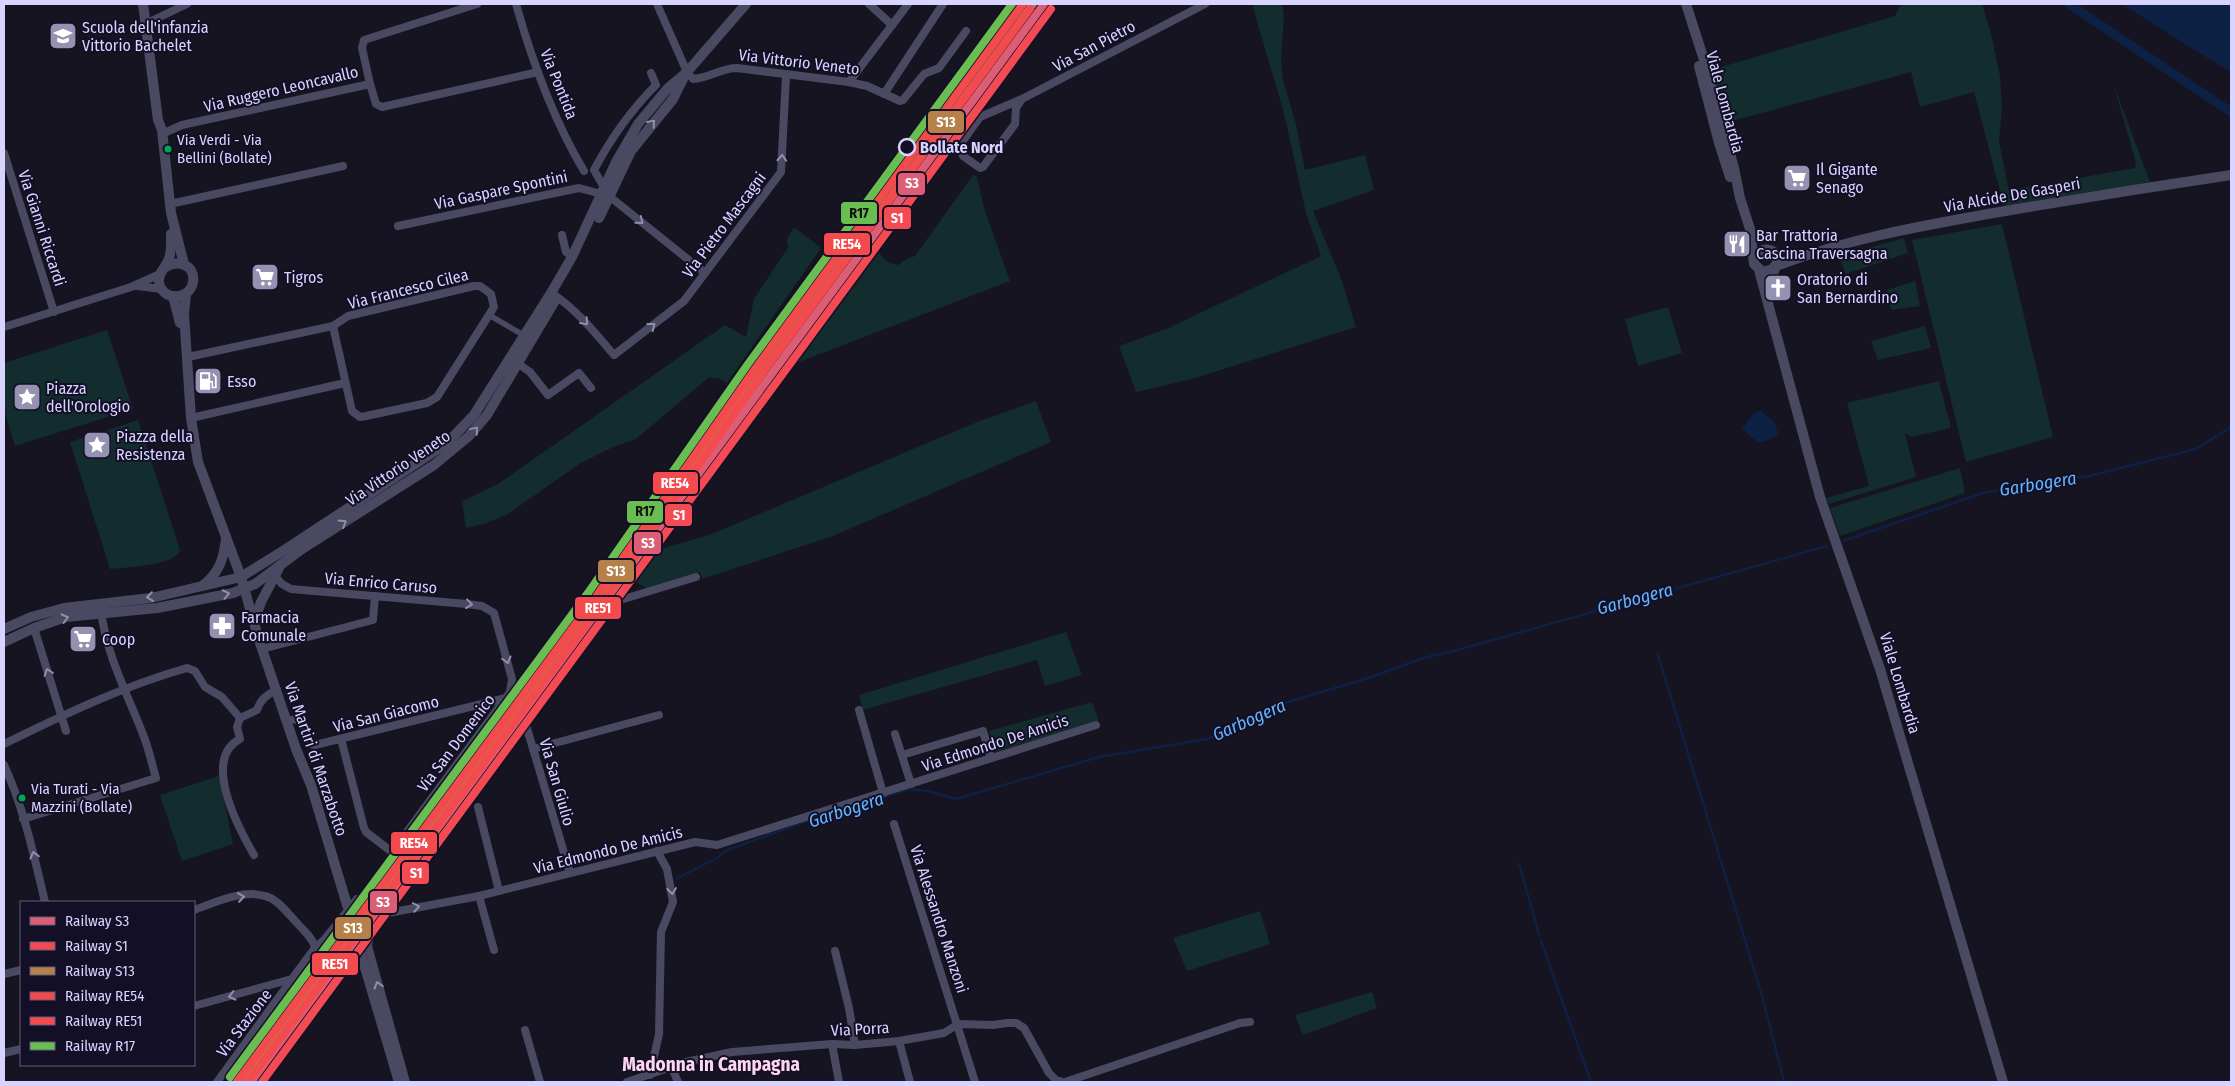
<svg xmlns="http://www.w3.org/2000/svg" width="2235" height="1086" viewBox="0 0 2235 1086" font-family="'Fira Sans Condensed',sans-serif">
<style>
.green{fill:#132c2d}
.water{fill:#0d2144}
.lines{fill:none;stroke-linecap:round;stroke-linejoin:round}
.stream{stroke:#0d2144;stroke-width:2.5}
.canal{stroke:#0d2144;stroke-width:9}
.tertiary-tunnel{stroke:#333142;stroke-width:10;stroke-dasharray:10 5;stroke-linecap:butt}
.pedestrian{stroke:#4a4962;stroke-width:5.5}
.minor{stroke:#4a4962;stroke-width:8}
.tertiary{stroke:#4a4962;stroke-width:10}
.rail-1-casing{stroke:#130f26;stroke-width:11}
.rail-2-casing{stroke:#130f26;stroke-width:11}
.rail-3-casing{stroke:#130f26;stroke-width:11}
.rail-4-casing{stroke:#130f26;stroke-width:11}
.rail-5-casing{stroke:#130f26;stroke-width:11}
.rail-6-casing{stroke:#130f26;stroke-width:11}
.rail-1{stroke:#dc5e76;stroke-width:8}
.rail-2{stroke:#f34a54;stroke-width:8}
.rail-3{stroke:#b58049;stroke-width:8}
.rail-4{stroke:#f34a4e;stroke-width:8}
.rail-5{stroke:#f34a4e;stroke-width:8}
.rail-6{stroke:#69bd51;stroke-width:8}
.oneway{stroke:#928eb0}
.stop-dot{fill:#130f26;stroke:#d9d4ff;stroke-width:2.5}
.bus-dot{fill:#00a651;stroke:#130f26;stroke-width:2}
.labels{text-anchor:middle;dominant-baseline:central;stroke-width:4;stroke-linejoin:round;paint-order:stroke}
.bus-label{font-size:15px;fill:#d9d4ff;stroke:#130f26;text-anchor:start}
.poi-label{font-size:16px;fill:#d9d4ff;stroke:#130f26;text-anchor:start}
.street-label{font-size:16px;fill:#d9d4ff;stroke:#130f26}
.stop-label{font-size:16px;font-weight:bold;fill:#d9d4ff;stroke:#130f26;text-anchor:start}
.water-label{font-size:18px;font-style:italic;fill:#62b6ff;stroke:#130f26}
.quarter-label{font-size:19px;font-weight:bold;fill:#ffd6f0;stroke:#130f26}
.line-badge{stroke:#130f26;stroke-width:2}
.badge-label{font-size:14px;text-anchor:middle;font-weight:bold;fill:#fff}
.pale-badge-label{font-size:14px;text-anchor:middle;font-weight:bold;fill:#111}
</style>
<rect width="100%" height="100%" fill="#161421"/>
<!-- green -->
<g class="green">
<path d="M1252,4H1282L1284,17L1281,61L1283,80L1296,124L1305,170L1365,155L1374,190L1313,211L1342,281L1356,327L1192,379L1136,392L1119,346L1166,329L1321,256L1306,213L1284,113Z"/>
<path d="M1901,4H1982L1992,38L2000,76L2002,109L1999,141L2008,187L2010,190L2135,168L2136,163L2113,83L2150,182L2004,206L1974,92L1920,107L1911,72L1725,123L1711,70L1895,16Z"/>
<path d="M973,175L977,177L984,208L1010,281L799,362L791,356L876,243C880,256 884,263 898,265L908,258L915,256Z"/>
<path d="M2002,224L2053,437L1966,462L1912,240Z"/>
<path d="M794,227L821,248L727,383L719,378H708L636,439L611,448L579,464L508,514L484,524L466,528L462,501L498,484L725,325L746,337L754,299L789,246L786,241Z"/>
<path d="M1904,238L1908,253L1846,274L1839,256Z"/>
<path d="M1915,281L1920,306L1891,310L1887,290Z"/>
<path d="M1668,307L1682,353L1638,366L1625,319Z"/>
<path d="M1925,326L1931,348L1878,360L1871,341Z"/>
<path d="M107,330L133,409L15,446L4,410V363Z"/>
<path d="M1939,381L1951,428L1911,437L1905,433L1916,477L1829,504L1826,498L1869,486L1847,403Z"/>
<path d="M1036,401L1051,442L833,536L702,579L700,572L646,588L630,578L647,553L712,534L977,422Z"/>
<path d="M138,420L180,550C176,566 126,567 110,569L70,442Z"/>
<path d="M1960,468L1965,493L1840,536L1830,508Z"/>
<path d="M1066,632L1082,675L1045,686L1037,660L863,710L859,695Z"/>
<path d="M1092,702L1099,721L995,752L989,731Z"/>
<path d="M219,776L233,844L182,861L160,795Z"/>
<path d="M1260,911L1270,944L1187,971L1173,938Z"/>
<path d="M1372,992L1377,1008L1303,1035L1295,1015Z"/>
</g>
<!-- water -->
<g class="water">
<path d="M2122,4H2231V71L2217,64Z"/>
<path d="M1761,411L1774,422L1778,433L1774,438L1759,443L1742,429L1754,413Z"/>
</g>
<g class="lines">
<!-- stream -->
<g class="stream">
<path d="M1843,541L1983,493L2089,476L2196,449L2231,427"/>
<path d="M1658,655L1763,999L1784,1082"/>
<path d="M1519,864L1539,934"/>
<path d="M676,879L717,858L727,850L807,821L909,789L928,791L956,799L1099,757L1207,739L1231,731L1278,705L1365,679L1427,657L1450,652L1827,546"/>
<path d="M1541,941L1591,1082"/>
</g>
<!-- canal -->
<path class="canal" d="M2069,4L2231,112"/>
<!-- tertiary-tunnel -->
<path class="tertiary-tunnel" d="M347,905L361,954"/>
<!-- pedestrian -->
<path class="pedestrian" d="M489,315L525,336"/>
<!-- minor -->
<g class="minor">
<path d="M516,4C532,61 553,119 584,171"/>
<path d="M657,4L687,72L693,79C709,78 721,68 737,68L849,82L867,86L900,101L903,100L924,74L939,68L966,31"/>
<path d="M869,4L892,25"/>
<path d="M145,24L187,4"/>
<path d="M651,73L656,85C630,111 611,138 594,170L609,196L705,273"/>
<path d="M849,82L908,4"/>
<path d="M370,84L362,48L364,40L477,4"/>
<path d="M884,94L943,4"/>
<path d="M1022,99L1016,108L1015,124L983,167L980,168L963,156L960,145L980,117L1022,99L1205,4"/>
<path d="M162,134L182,125L370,84L376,104L382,107L538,72"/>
<path d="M4,153L54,312"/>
<path d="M170,204L343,166"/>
<path d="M398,226L579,188L605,195"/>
<path d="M562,235L566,252L573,256"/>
<path d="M137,286L162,289"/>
<path d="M474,286H480L491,294L494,307L437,397L427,403L366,416L360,417L352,411L333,326L348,316Z"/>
<path d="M553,294C578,311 595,333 614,355L684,301L781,172L786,76"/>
<path d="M4,327L131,287L160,274"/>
<path d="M188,357L333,326"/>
<path d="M514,361L530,372L548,395L579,373L591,388"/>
<path d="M191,418L345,383"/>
<path d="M272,573L282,584L291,589L467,604L482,606L494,613L512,679L510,692L392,852L366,832L364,828L341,739"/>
<path d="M34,628L66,731"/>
<path d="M262,649L373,620L375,596"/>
<path d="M859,710L883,793"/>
<path d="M240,718L257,710C260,700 267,694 277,690"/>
<path d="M288,721L295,719L302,723L310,744L315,745L506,698"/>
<path d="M895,734L911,784"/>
<path d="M4,744C63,715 123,686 187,668L195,671L205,687L222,697L240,718L237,727L240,739C201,759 239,829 254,855"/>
<path d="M533,749L659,715"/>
<path d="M902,755L983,731L991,758"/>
<path d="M4,765C24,808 34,856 45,902"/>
<path d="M478,807L499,891"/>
<path d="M23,819L156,778C152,764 149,750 144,737C128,695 106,655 101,610"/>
<path d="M894,824L975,1082"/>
<path d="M570,873L526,725L617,601L696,577"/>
<path d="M479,896L494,950"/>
<path d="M194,910C214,903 243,889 265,896C278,899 288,914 297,923C303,930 314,939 315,948"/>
<path d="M835,951L849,1008L855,1045"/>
<path d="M4,974L21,970"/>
<path d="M194,1006L292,979L315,948L324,940L357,899"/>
<path d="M525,1030L540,1082"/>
<path d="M899,1041L910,1082"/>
<path d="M832,1044L839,1082"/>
<path d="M4,1053L21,1049"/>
<path d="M672,1068L678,1082"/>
<path d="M650,1075L659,1034L661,932L673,902L667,869L657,851"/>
<path d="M217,1082L292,979"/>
<path d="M406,1082L368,946L370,935L388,913L479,896L695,842L717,845L1096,725"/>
<path d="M627,1082L686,1062L732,1052L832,1044L855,1045L899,1041L944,1033L958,1024L993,1025L1007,1023H1016L1024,1028L1049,1073L1056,1080L1063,1082"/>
<path d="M1065,1082L1240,1023L1250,1022"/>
</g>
<!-- tertiary -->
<g class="tertiary">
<path d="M143,4L158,120L162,130L171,213L184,264"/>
<path d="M1686,4L1705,63L1734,168L1740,198L1750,229L1754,264L1763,272L1773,269"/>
<path d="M1699,66L1719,143L1730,177"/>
<path d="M599,218L631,151L673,99L686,73"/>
<path d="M1754,257C1760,247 1778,246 1777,261C1776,267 1769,285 1767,292"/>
<path d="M1774,267C1843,240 1915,227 1988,214C2069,200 2150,187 2231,175"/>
<path d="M164,268C176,259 196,264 193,282C190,301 161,301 159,282C158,273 165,268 168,261C172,253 171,243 171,234"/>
<path d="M1759,270L1820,497L1880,669L2003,1082"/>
<path d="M186,294L184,314L191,418L198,462L241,577L258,637L296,749L311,785L347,905"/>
<path d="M173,296L180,323"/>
<path d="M202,586C219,574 224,558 226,538"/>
<path d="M254,622L261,602L279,568"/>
<path d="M4,629L31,617L64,608L151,598L241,577L283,551L447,443L474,415L551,293L572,257L616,162L638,124L668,88L687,72L746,4"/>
<path d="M4,642L34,628L66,617L157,608L233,593L255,584L302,549L434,465L469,436L487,415L556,299"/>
<path d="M361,954L399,1082"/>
</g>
<defs>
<path id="rail-1" d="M251,1082L1044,4"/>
<path id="rail-2" d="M262,1082L1051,9"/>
<path id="rail-3" d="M244,1077L1033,4"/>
<path id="rail-4" d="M237,1082L595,598L755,369L1023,4"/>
<path id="rail-5" d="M248,1082L602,603L762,374L1030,9"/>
<path id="rail-6" d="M230,1077L588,593L748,364L1012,4"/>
</defs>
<!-- rail-1 casing -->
<use href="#rail-1" class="rail-1-casing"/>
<!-- rail-2 casing -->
<use href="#rail-2" class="rail-2-casing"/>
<!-- rail-3 casing -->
<use href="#rail-3" class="rail-3-casing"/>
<!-- rail-4 casing -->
<use href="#rail-4" class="rail-4-casing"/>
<!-- rail-5 casing -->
<use href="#rail-5" class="rail-5-casing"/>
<!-- rail-6 casing -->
<use href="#rail-6" class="rail-6-casing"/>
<!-- rail-1 -->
<use href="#rail-1" class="rail-1"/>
<!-- rail-2 -->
<use href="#rail-2" class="rail-2"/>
<!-- rail-3 -->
<use href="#rail-3" class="rail-3"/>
<!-- rail-4 -->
<use href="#rail-4" class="rail-4"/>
<!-- rail-5 -->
<use href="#rail-5" class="rail-5"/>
<!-- rail-6 -->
<use href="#rail-6" class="rail-6"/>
</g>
<!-- one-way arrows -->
<defs><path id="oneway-chevron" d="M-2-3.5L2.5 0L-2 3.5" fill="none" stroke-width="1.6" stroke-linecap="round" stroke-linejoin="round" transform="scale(1.25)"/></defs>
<g class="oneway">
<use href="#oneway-chevron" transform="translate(652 123) rotate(-49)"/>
<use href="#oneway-chevron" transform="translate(782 158) rotate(-87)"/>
<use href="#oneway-chevron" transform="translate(640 221) rotate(39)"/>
<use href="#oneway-chevron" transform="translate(585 322) rotate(49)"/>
<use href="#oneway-chevron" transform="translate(652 326) rotate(-38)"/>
<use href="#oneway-chevron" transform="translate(475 430) rotate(-50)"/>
<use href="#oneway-chevron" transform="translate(343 523) rotate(-32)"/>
<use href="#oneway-chevron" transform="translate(226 594) rotate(-12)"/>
<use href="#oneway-chevron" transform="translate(150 597) rotate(172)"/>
<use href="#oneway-chevron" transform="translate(469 604) rotate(7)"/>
<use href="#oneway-chevron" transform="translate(65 618) rotate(-14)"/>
<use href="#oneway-chevron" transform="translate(507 660) rotate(75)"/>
<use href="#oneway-chevron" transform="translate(48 672) rotate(-108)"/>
<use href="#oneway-chevron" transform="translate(34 855) rotate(-105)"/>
<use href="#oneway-chevron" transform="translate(672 891) rotate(83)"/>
<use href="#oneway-chevron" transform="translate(241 897) rotate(-8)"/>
<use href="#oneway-chevron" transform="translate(416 907) rotate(-10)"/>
<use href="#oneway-chevron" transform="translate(378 985) rotate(-106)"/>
<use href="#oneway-chevron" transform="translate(232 996) rotate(166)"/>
</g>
<!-- icons -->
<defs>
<symbol id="school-square" viewBox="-11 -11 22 22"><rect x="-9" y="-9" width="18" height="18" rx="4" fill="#9591b1" stroke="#130f26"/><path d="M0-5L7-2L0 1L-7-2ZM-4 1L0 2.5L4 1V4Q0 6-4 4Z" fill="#fff"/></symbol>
<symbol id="supermarket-square" viewBox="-11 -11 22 22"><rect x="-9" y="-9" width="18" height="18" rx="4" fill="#9591b1" stroke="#130f26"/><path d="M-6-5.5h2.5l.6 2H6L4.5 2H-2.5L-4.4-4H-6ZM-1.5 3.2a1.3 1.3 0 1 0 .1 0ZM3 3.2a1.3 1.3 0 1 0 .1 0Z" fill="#fff"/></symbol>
<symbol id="restaurant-square" viewBox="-11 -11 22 22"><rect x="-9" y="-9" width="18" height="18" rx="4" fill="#9591b1" stroke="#130f26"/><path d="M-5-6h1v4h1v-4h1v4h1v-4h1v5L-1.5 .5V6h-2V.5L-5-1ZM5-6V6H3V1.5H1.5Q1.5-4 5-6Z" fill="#fff"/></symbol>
<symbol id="church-square" viewBox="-11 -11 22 22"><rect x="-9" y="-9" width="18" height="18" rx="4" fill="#9591b1" stroke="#130f26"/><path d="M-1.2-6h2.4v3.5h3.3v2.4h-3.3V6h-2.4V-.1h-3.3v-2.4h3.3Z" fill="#fff"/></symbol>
<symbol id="fuel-square" viewBox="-11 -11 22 22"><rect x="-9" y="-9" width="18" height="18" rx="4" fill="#9591b1" stroke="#130f26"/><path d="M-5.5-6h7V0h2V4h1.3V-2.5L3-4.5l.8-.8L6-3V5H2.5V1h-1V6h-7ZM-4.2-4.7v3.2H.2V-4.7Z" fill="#fff"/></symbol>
<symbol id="sight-square" viewBox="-11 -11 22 22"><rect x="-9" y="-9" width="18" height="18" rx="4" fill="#9591b1" stroke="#130f26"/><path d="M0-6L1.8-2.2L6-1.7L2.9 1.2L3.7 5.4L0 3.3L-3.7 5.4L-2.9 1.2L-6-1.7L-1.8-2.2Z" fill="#fff"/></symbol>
<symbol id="pharmacy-square" viewBox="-11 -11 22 22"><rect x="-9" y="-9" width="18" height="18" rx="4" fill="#9591b1" stroke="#130f26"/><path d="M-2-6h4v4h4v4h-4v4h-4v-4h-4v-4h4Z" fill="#fff"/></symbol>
</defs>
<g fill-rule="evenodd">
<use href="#school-square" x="47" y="20" width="32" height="32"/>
<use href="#supermarket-square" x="1781" y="162" width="32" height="32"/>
<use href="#restaurant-square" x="1721" y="228" width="32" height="32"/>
<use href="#supermarket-square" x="249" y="261" width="32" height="32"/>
<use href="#church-square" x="1762" y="272" width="32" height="32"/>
<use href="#fuel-square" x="192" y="365" width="32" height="32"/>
<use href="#sight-square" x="11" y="381" width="32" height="32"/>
<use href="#sight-square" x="81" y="429" width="32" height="32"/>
<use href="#pharmacy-square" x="206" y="610" width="32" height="32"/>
<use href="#supermarket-square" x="67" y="623" width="32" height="32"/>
</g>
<!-- markers -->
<circle class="stop-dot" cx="907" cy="147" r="8"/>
<g class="bus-dot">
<circle cx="168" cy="149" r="4.5"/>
<circle cx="22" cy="798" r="4.5"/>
</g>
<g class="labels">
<!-- bus labels -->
<g class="bus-label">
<text x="177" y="140">Via Verdi - Via<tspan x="177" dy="18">Bellini (Bollate)</tspan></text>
<text x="31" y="789">Via Turati - Via<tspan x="31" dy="18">Mazzini (Bollate)</tspan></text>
</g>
<!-- poi labels -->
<g class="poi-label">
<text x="82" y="27">Scuola dell'infanzia<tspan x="82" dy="18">Vittorio Bachelet</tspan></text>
<text x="1816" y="169">Il Gigante<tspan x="1816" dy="18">Senago</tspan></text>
<text x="1756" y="235">Bar Trattoria<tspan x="1756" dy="18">Cascina Traversagna</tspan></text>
<text x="284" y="277">Tigros</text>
<text x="1797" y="279">Oratorio di<tspan x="1797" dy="18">San Bernardino</tspan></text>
<text x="227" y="381">Esso</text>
<text x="46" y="388">Piazza<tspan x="46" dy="18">dell'Orologio</tspan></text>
<text x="116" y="436">Piazza della<tspan x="116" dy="18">Resistenza</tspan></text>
<text x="241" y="617">Farmacia<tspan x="241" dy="18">Comunale</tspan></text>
<text x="102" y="639">Coop</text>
</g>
<!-- street labels -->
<g class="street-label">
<text transform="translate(1094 46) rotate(-28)">Via San Pietro</text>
<text transform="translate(799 62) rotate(7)">Via Vittorio Veneto</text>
<text transform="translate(559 84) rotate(68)">Via Pontida</text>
<text transform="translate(281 89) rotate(-13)">Via Ruggero Leoncavallo</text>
<text transform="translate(1725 102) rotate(75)">Viale Lombardia</text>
<text transform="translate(501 190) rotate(-12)">Via Gaspare Spontini</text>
<text transform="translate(2012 195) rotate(-10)">Via Alcide De Gasperi</text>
<text transform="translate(724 225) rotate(-53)">Via Pietro Mascagni</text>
<text transform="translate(42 228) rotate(72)">Via Gianni Riccardi</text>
<text transform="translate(408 289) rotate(-14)">Via Francesco Cilea</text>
<text transform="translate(398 468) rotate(-34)">Via Vittorio Veneto</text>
<text transform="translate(381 583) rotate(5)">Via Enrico Caruso</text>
<text transform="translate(1900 683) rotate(73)">Viale Lombardia</text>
<text transform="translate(386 714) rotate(-14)">Via San Giacomo</text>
<text transform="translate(456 743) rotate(-53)">Via San Domenico</text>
<text transform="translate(995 743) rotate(-18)">Via Edmondo De Amicis</text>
<text transform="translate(316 759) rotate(71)">Via Martiri di Marzabotto</text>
<text transform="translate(557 782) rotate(74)">Via San Giulio</text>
<text transform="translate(608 850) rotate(-14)">Via Edmondo De Amicis</text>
<text transform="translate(939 919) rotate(72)">Via Alessandro Manzoni</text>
<text transform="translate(244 1023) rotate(-53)">Via Stazione</text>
<text transform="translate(860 1029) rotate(-3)">Via Porra</text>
</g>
<!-- stop labels -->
<g class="stop-label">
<text x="920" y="147">Bollate Nord</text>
</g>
<!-- water labels -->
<g class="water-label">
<text transform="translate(2038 484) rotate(-9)">Garbogera</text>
<text transform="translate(1635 599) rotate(-15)">Garbogera</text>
<text transform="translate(1249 720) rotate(-24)">Garbogera</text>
<text transform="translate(846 810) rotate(-18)">Garbogera</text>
</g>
<!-- quarter labels -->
<g class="quarter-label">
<text x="711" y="1064">Madonna in Campagna</text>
</g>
</g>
<g class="line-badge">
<rect x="927" y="110" width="38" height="24" rx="5" fill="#b58049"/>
<rect x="897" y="172" width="29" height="24" rx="5" fill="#dc5e76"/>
<rect x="840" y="201" width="38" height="24" rx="5" fill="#69bd51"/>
<rect x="883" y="206" width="29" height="24" rx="5" fill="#f34a54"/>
<rect x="823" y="232" width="48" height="24" rx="5" fill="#f34a4e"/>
<rect x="652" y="471" width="47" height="24" rx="5" fill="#f34a4e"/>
<rect x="626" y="500" width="38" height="24" rx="5" fill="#69bd51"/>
<rect x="664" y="503" width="29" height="24" rx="5" fill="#f34a54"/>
<rect x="633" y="531" width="29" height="24" rx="5" fill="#dc5e76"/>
<rect x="597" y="559" width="38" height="24" rx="5" fill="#b58049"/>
<rect x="574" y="596" width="48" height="24" rx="5" fill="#f34a4e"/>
<rect x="390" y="831" width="48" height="24" rx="5" fill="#f34a4e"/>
<rect x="401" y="861" width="29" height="24" rx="5" fill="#f34a54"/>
<rect x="369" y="890" width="29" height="24" rx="5" fill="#dc5e76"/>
<rect x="334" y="916" width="38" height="24" rx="5" fill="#b58049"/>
<rect x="311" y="952" width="48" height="24" rx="5" fill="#f34a4e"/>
</g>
<g class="badge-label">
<text x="946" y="127">S13</text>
<text x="912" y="188">S3</text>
<text x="897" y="223">S1</text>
<text x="847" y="249">RE54</text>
<text x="675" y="488">RE54</text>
<text x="679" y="520">S1</text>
<text x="648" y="548">S3</text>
<text x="616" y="576">S13</text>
<text x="598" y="613">RE51</text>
<text x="414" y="848">RE54</text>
<text x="416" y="878">S1</text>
<text x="383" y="907">S3</text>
<text x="353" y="933">S13</text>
<text x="335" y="969">RE51</text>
</g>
<g class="pale-badge-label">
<text x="859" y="218">R17</text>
<text x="645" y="516">R17</text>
</g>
<!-- border -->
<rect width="2235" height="1086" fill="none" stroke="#d9d4ff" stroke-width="10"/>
<!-- legend -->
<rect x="20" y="901" width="175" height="165" fill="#130f26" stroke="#625e7d"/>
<rect x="30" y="917" width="25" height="8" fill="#dc5e76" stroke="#625e7d"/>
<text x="65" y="926" font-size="15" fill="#d9d4ff">Railway S3</text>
<rect x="30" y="942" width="25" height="8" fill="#f34a54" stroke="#625e7d"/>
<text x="65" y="951" font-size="15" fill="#d9d4ff">Railway S1</text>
<rect x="30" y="967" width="25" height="8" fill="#b58049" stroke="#625e7d"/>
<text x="65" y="976" font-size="15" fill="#d9d4ff">Railway S13</text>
<rect x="30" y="992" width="25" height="8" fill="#f34a4e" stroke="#625e7d"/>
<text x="65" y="1001" font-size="15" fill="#d9d4ff">Railway RE54</text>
<rect x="30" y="1017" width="25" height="8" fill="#f34a4e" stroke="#625e7d"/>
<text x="65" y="1026" font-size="15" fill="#d9d4ff">Railway RE51</text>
<rect x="30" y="1042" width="25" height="8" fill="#69bd51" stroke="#625e7d"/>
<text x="65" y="1051" font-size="15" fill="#d9d4ff">Railway R17</text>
</svg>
